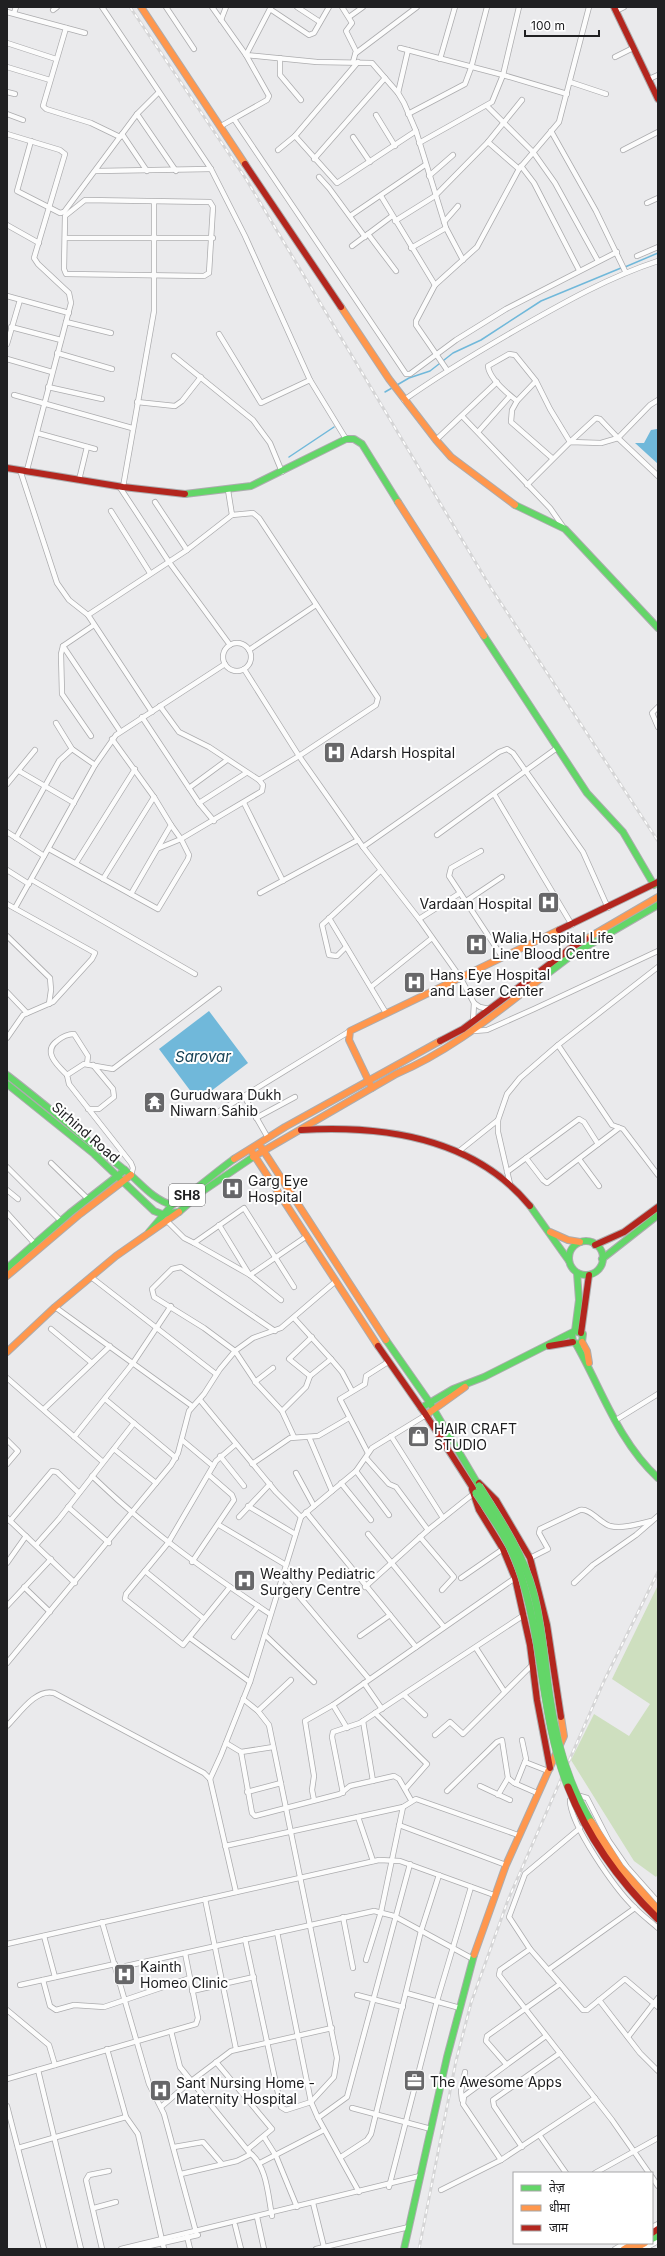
<svg xmlns="http://www.w3.org/2000/svg" width="665" height="2256" viewBox="0 0 665 2256" font-family="Inter,'Noto Sans Devanagari',sans-serif">
<style>
.green{fill:#cedfbf}
.water{fill:#70b8da}
.lines{fill:none;stroke-linecap:round;stroke-linejoin:round}
.stream{stroke:#70b8da;stroke-width:1.5}
.street-casing{stroke:#acacae;stroke-width:6}
.fast-casing{stroke:#acacae;stroke-width:8}
.slow-casing{stroke:#acacae;stroke-width:8}
.jam-casing{stroke:#acacae;stroke-width:8}
.street{stroke:#fcfcfc;stroke-width:4.5}
.fast{stroke:#63d668;stroke-width:6}
.slow{stroke:#ff974d;stroke-width:6}
.jam{stroke:#b3261e;stroke-width:6}
.rail-casing{stroke:#d5d5d6;stroke-width:3}
.rail{stroke:#fff;stroke-width:1.5;stroke-dasharray:4.5;stroke-linecap:butt}
.fast-bridge-casing{stroke:#acacae;stroke-width:8;stroke-linecap:butt}
.slow-bridge-casing{stroke:#acacae;stroke-width:8;stroke-linecap:butt}
.jam-bridge-casing{stroke:#acacae;stroke-width:8;stroke-linecap:butt}
.fast-bridge{stroke:#63d668;stroke-width:7}
.slow-bridge{stroke:#ff974d;stroke-width:7}
.jam-bridge{stroke:#b3261e;stroke-width:7}
.labels{text-anchor:middle;dominant-baseline:central;stroke-width:4;stroke-linejoin:round;paint-order:stroke}
.shield{fill:#fff;stroke:#636364;stroke-width:1}
.shield-label{font-size:13px;font-weight:bold;fill:#202022}
.poi-label{font-size:14px;fill:#202022;stroke:#fff;text-anchor:start}
.street-label{font-size:14px;fill:#202022;stroke:#fff}
.water-label{font-size:15px;font-style:italic;fill:#164155;stroke:#fff}
</style>
<rect width="100%" height="100%" fill="#eaeaec"/>
<!-- green -->
<path class="green" d="M658,1585V1874L656,1877L634,1861L571,1760L594,1714L629,1736L650,1704L612,1679Z"/>
<!-- water -->
<g class="water">
<path d="M657,429L658,430V464L635,443H644L651,430Z"/>
<path d="M209,1011L248,1063L198,1101L159,1049Z"/>
</g>
<g class="lines">
<!-- stream -->
<g class="stream">
<path d="M625,267L658,253"/>
<path d="M397,385L409,378L430,371L453,353L481,340L541,301L621,268"/>
<path d="M385,392L392,388"/>
<path d="M289,457L334,427"/>
</g>
<defs>
<g id="street">
<path d="M102,7L211,169L245,236L310,380L346,439"/>
<path d="M166,7L194,49"/>
<path d="M212,7L246,55L269,96L267,100L221,126"/>
<path d="M271,7L246,55L317,62L372,63L398,93L404,103L416,131L446,228L463,260"/>
<path d="M297,7L320,22"/>
<path d="M342,7L352,23L346,31L356,51L353,62"/>
<path d="M270,9L309,35L314,33L329,7"/>
<path d="M53,10L57,7"/>
<path d="M616,11L624,7"/>
<path d="M7,12L85,33"/>
<path d="M14,13L16,7"/>
<path d="M349,17L363,7"/>
<path d="M221,20L226,7"/>
<path d="M66,28L43,106L46,109L91,123L120,137"/>
<path d="M7,43L56,59"/>
<path d="M400,48L503,75L567,94"/>
<path d="M356,53L417,7"/>
<path d="M615,57L633,48"/>
<path d="M280,58V75L301,100"/>
<path d="M440,59L455,7"/>
<path d="M7,67L50,80"/>
<path d="M649,79L658,75"/>
<path d="M570,82L606,94"/>
<path d="M7,92L15,94"/>
<path d="M398,93L408,50"/>
<path d="M487,106L533,152L555,183L598,261"/>
<path d="M7,114L23,120"/>
<path d="M137,114L176,171"/>
<path d="M408,114L465,84L471,68L487,7"/>
<path d="M376,115L395,146"/>
<path d="M234,119L406,374H410L456,340L506,309L617,252"/>
<path d="M551,131L596,211L625,271"/>
<path d="M7,134L60,150L65,154L34,258L38,264L69,293L71,303L27,470"/>
<path d="M122,134L147,171"/>
<path d="M295,136L337,183L416,131"/>
<path d="M353,137L370,162"/>
<path d="M31,141L17,191L60,213L64,212L137,114L158,93"/>
<path d="M488,142L519,169"/>
<path d="M419,143L492,102L503,75L519,7"/>
<path d="M278,150L295,136L358,62"/>
<path d="M623,150L658,132"/>
<path d="M314,159L385,78"/>
<path d="M521,166L534,183L579,270"/>
<path d="M96,171L211,169"/>
<path d="M429,176L453,155"/>
<path d="M319,177L329,188L365,237"/>
<path d="M381,196L435,285"/>
<path d="M85,200L210,202L213,207L209,273L204,276L66,274L64,269L65,216Z"/>
<path d="M647,203L658,198"/>
<path d="M350,216L425,165"/>
<path d="M395,221L435,196L488,142L522,100"/>
<path d="M444,222L458,206"/>
<path d="M7,225L39,243"/>
<path d="M368,234L396,271"/>
<path d="M65,238H213"/>
<path d="M352,246L392,216"/>
<path d="M411,248L446,228"/>
<path d="M637,256L658,247"/>
<path d="M7,296L69,313"/>
<path d="M66,322L111,333"/>
<path d="M11,327L61,340"/>
<path d="M219,334L261,403L310,380"/>
<path d="M7,344L20,300"/>
<path d="M57,353L112,369"/>
<path d="M174,356L253,420L270,443L282,472"/>
<path d="M7,359L52,372"/>
<path d="M447,370L416,325V321L435,285L477,247L519,169L559,122L589,7"/>
<path d="M536,381L517,401C508,394 489,378 488,366L509,354L515,355L536,381L550,409L570,442L596,418L600,419L618,438L650,405L658,400"/>
<path d="M48,387L102,399"/>
<path d="M14,395L132,428"/>
<path d="M404,400C442,373 481,350 521,327C565,302 609,277 658,261"/>
<path d="M517,401L512,410L511,422L552,458"/>
<path d="M137,402L175,406L182,401L201,377"/>
<path d="M462,416L550,508L564,528"/>
<path d="M478,432L510,396"/>
<path d="M37,433L95,449"/>
<path d="M436,440L497,382"/>
<path d="M20,470L57,583L69,600L88,615"/>
<path d="M79,480L87,447"/>
<path d="M527,485L570,442L601,443L618,438L658,476"/>
<path d="M119,486L169,562L230,645"/>
<path d="M123,487L154,311V202"/>
<path d="M228,490L232,515L253,513L259,518L378,698L376,705L299,756L259,780"/>
<path d="M155,502L187,550"/>
<path d="M111,511L150,573"/>
<circle cx="237" cy="657" r="14"/>
<path d="M63,646L120,731"/>
<path d="M249,650L316,605"/>
<path d="M244,669L299,756L363,847L419,919L460,977L474,1003L480,1007L489,1009"/>
<path d="M658,707L652,713L658,727"/>
<path d="M152,712L88,615L187,550L232,515"/>
<path d="M142,717L199,803L214,821"/>
<path d="M56,723L72,749L95,765"/>
<path d="M91,736L62,694L61,654L63,646L94,625"/>
<path d="M112,739L154,797L171,825L131,894"/>
<path d="M19,771L74,803"/>
<path d="M7,784L35,750"/>
<path d="M189,788L227,760"/>
<path d="M494,794L572,925"/>
<path d="M199,803L246,773"/>
<path d="M244,803L283,881"/>
<path d="M7,832L44,856"/>
<path d="M437,835L557,748"/>
<path d="M16,838L59,761L72,749"/>
<path d="M363,847L499,752L507,749L513,753L583,852L608,908"/>
<path d="M159,848L181,839L171,825"/>
<path d="M49,849L158,909L188,859L189,855L181,839L262,791L263,785L259,780L209,747L179,732L160,706"/>
<path d="M481,851L451,868L449,876L503,958"/>
<path d="M76,863L135,769"/>
<path d="M7,870L29,884"/>
<path d="M103,879L154,797"/>
<path d="M32,880L195,974"/>
<path d="M260,893L358,840"/>
<path d="M466,901L502,877"/>
<path d="M7,904L95,953L92,959L53,1002L23,1015L7,1038"/>
<path d="M15,908L95,765L116,735L225,664"/>
<path d="M329,918L386,1013"/>
<path d="M419,919L460,893"/>
<path d="M7,936L50,978L51,990L49,1004"/>
<path d="M346,947L337,956L329,955L322,925L380,871"/>
<path d="M371,987L432,938"/>
<path d="M7,992L27,1013"/>
<path d="M473,1021L474,1003"/>
<path d="M474,1031L487,1030L534,1009L658,951"/>
<path d="M558,1045L612,1125L623,1129L658,1175"/>
<path d="M67,1075C58,1066 42,1052 57,1041C63,1036 67,1034 74,1034L88,1056L87,1064"/>
<path d="M244,1096L268,1138"/>
<path d="M88,1109H99L114,1097L113,1089L93,1065"/>
<path d="M218,1112L350,1031"/>
<path d="M256,1118L295,1097"/>
<path d="M458,1152L498,1120"/>
<path d="M526,1158L543,1180L547,1183L619,1128"/>
<path d="M579,1159L599,1186"/>
<path d="M51,1163L88,1199"/>
<path d="M7,1167L61,1221"/>
<path d="M507,1172L579,1119L584,1122L598,1144"/>
<path d="M131,1175L133,1168L131,1163L69,1084L67,1075L84,1064L113,1069L219,989"/>
<path d="M510,1184L498,1132V1120L507,1094L520,1078L558,1045L658,967"/>
<path d="M7,1190L18,1199"/>
<path d="M7,1213L34,1243"/>
<path d="M167,1221L184,1238L194,1243"/>
<path d="M219,1225L249,1274"/>
<path d="M250,1275L307,1236"/>
<path d="M91,1277L216,1374"/>
<path d="M281,1300L250,1275L194,1243L244,1208L294,1287"/>
<path d="M55,1307L192,1406"/>
<path d="M294,1318L331,1359"/>
<path d="M51,1329L92,1363"/>
<path d="M275,1331L181,1267L172,1269L152,1289L154,1297L204,1328L235,1351L257,1384L282,1411L294,1437"/>
<path d="M310,1376L289,1359L312,1337"/>
<path d="M7,1378L103,1462"/>
<path d="M255,1382L273,1368"/>
<path d="M105,1399L176,1458"/>
<path d="M200,1400L276,1492L301,1517"/>
<path d="M44,1409L110,1346"/>
<path d="M282,1411L306,1387L310,1376L331,1359L342,1372L352,1391"/>
<path d="M616,1420L658,1394"/>
<path d="M391,1436L443,1518"/>
<path d="M74,1437L133,1363L171,1306"/>
<path d="M309,1437L332,1491"/>
<path d="M7,1440L18,1451L7,1464"/>
<path d="M182,1440L213,1466"/>
<path d="M114,1449L156,1483"/>
<path d="M368,1453L340,1399L365,1384L366,1376L388,1362"/>
<path d="M220,1456L244,1486"/>
<path d="M366,1458L389,1484L396,1487L428,1530"/>
<path d="M252,1464L290,1438L318,1436L349,1418"/>
<path d="M356,1471L389,1515"/>
<path d="M296,1473L314,1506"/>
<path d="M92,1476C149,1531 204,1570 270,1614"/>
<path d="M341,1483L371,1520"/>
<path d="M248,1506L295,1534"/>
<path d="M68,1507L109,1543"/>
<path d="M306,1512L416,1647"/>
<path d="M239,1517L270,1484"/>
<path d="M7,1518L75,1583"/>
<path d="M10,1521L52,1471L57,1472L79,1493"/>
<path d="M219,1525L286,1565"/>
<path d="M368,1534L444,1627"/>
<path d="M420,1537L454,1577L442,1590"/>
<path d="M36,1545L59,1519L134,1423"/>
<path d="M530,1558L548,1549L539,1533L540,1529L580,1510C590,1508 600,1523 610,1526C623,1529 638,1524 651,1521"/>
<path d="M192,1562L234,1500L232,1495L209,1475"/>
<path d="M7,1563L26,1536"/>
<path d="M145,1571L204,1619"/>
<path d="M282,1576L369,1679"/>
<path d="M461,1578L503,1549"/>
<path d="M574,1583L593,1565L636,1535L658,1516"/>
<path d="M24,1587L50,1612"/>
<path d="M230,1587L183,1645L125,1599L126,1594L168,1543L216,1461L236,1444"/>
<path d="M365,1587L428,1530L473,1494"/>
<path d="M7,1606L51,1559"/>
<path d="M265,1635L314,1682"/>
<path d="M360,1636L390,1615"/>
<path d="M234,1637L258,1606"/>
<path d="M190,1638L250,1682"/>
<path d="M476,1648L504,1691"/>
<path d="M7,1663L171,1465L178,1453L189,1411L204,1394L220,1369L235,1351L253,1338L281,1328L336,1281"/>
<path d="M364,1683L382,1709"/>
<path d="M404,1695L425,1715"/>
<path d="M243,1699L258,1711L269,1725L337,2058L334,2077L311,2102L286,2110L281,2107L245,1939"/>
<path d="M333,1705L347,1728"/>
<path d="M258,1711L291,1680"/>
<path d="M375,1713L427,1764L406,1788"/>
<path d="M363,1721L373,1781"/>
<path d="M7,1726C19,1714 36,1688 54,1693L204,1773L210,1779L236,1892"/>
<path d="M435,1735L450,1722L463,1734L533,1664"/>
<path d="M226,1743L241,1752L273,1747"/>
<path d="M241,1752L252,1813L255,1816L340,1794L350,1786L394,1776L399,1779L411,1800"/>
<path d="M525,1762L548,1771"/>
<path d="M210,1779L221,1755L250,1682L301,1517L356,1471L372,1448L426,1415"/>
<path d="M516,1784L526,1759L522,1740"/>
<path d="M480,1786L510,1800"/>
<path d="M447,1791L497,1742L502,1740L508,1778L514,1783L537,1793"/>
<path d="M247,1792L281,1783"/>
<path d="M343,1793L332,1737L333,1732L360,1723L524,1615"/>
<path d="M498,1795L508,1778"/>
<path d="M314,1800L312,1790L314,1776L305,1721L333,1705L515,1578"/>
<path d="M358,1817L373,1861"/>
<path d="M399,1825L506,1865"/>
<path d="M580,1828L525,1874L509,1917L530,1949L583,2010H587L625,1979L658,2007"/>
<path d="M225,1846L403,1807L416,1799L518,1835"/>
<path d="M205,1899L236,2049"/>
<path d="M658,1902L627,1867L609,1841L587,1798L580,1796L570,1800C570,1825 616,1890 635,1908C642,1915 650,1921 658,1928"/>
<path d="M343,1917L353,1968"/>
<path d="M102,1922L149,2084L164,2114L196,2232"/>
<path d="M277,1932L311,2102L318,2118"/>
<path d="M44,1936L55,1977"/>
<path d="M7,1944L379,1860L400,1861L494,1895"/>
<path d="M530,1949L500,1970L499,1975L612,2120L649,2173"/>
<path d="M366,1960L381,1912L403,1807"/>
<path d="M126,1966L374,1911L394,1916L473,1959"/>
<path d="M548,1970L635,1908"/>
<path d="M43,1980L50,2006L56,2010L74,2005L104,2007L190,1978"/>
<path d="M20,1985L115,1964"/>
<path d="M192,1991L254,1977"/>
<path d="M406,1993L460,2008"/>
<path d="M357,1995L403,2007"/>
<path d="M599,2000L640,2053L658,2071"/>
<path d="M7,2010L49,2045L55,2065"/>
<path d="M171,2031L180,2067L249,2152V2155L237,2161L181,2174"/>
<path d="M628,2037L658,1998"/>
<path d="M107,2049L126,2117L138,2134L164,2249"/>
<path d="M216,2062L272,2129L248,2149"/>
<path d="M506,2064L486,2041L487,2036L560,1984"/>
<path d="M38,2070L81,2249"/>
<path d="M7,2079L196,2024L198,2018L185,1953"/>
<path d="M462,2100L461,2091L465,2072"/>
<path d="M7,2106L44,2249"/>
<path d="M161,2107L190,2082L231,2051L332,2028"/>
<path d="M352,2108L431,2129"/>
<path d="M540,2136L566,2173"/>
<path d="M264,2137L276,2156L297,2207"/>
<path d="M174,2147L203,2142L222,2164"/>
<path d="M522,2147L494,2106L493,2100L560,2053"/>
<path d="M18,2148L126,2117"/>
<path d="M250,2153C267,2166 268,2196 272,2216"/>
<path d="M341,2157L367,2140L371,2134L421,1931L439,1875"/>
<path d="M501,2160L463,2104L464,2096L546,2036"/>
<path d="M260,2163L324,2130"/>
<path d="M595,2173L658,2138"/>
<path d="M652,2177L658,2186"/>
<path d="M389,2187L437,2001L471,1887"/>
<path d="M441,2190L501,2160L595,2098"/>
<path d="M359,2192L318,2118L347,2097L410,1864"/>
<path d="M313,2203L324,2247"/>
<path d="M94,2208L116,2202"/>
<path d="M257,2217L264,2249"/>
<path d="M235,2225L241,2249"/>
<path d="M652,2227L658,2224"/>
<path d="M187,2236L190,2249"/>
<path d="M102,2249L86,2180L89,2175L109,2171"/>
<path d="M121,2249L420,2176"/>
<path d="M136,2249L198,2235"/>
<path d="M316,2249L409,2227"/>
<path d="M615,2249L625,2243"/>
<path d="M644,2249L658,2241"/>
</g>
<g id="fast">
<path d="M185,494L251,486L346,439H354L362,444L398,502"/>
<path d="M515,505L565,529L658,628"/>
<path d="M484,636L587,793L623,832L654,885"/>
<path d="M547,974L572,955L658,905"/>
<path d="M7,1075C47,1106 86,1139 126,1171C141,1183 152,1199 172,1205C194,1192 213,1174 234,1159"/>
<path d="M7,1084L94,1154L154,1211L162,1214L179,1212L203,1191L253,1157"/>
<path d="M530,1206L569,1261"/>
<path d="M149,1232L172,1205"/>
<circle cx="586" cy="1258" r="17"/>
<path d="M602,1259L658,1215"/>
<path d="M7,1268L70,1213L125,1170"/>
<path d="M575,1331L579,1300L577,1273"/>
<path d="M386,1340L430,1403L479,1486"/>
<path d="M576,1344C602,1390 618,1441 658,1478"/>
<path d="M421,1408L453,1389L484,1377L575,1331L583,1334L582,1342L578,1344L573,1342L572,1334"/>
<path d="M652,2239L658,2236"/>
<path d="M404,2249L447,2057L474,1955"/>
</g>
<g id="slow">
<path d="M141,7L245,164"/>
<path d="M341,307L389,379L436,440L451,457L515,505"/>
<path d="M398,502L484,636"/>
<path d="M586,939L658,897"/>
<path d="M372,1088L349,1040L350,1031L559,930"/>
<path d="M261,1147L386,1340"/>
<path d="M252,1152L378,1346"/>
<path d="M253,1157L396,1074C453,1050 498,1011 547,974"/>
<path d="M234,1159L285,1127L440,1041"/>
<path d="M550,1232L568,1240L580,1242"/>
<path d="M7,1276L80,1214L131,1175"/>
<path d="M582,1342L587,1351L589,1363"/>
<path d="M7,1352L55,1307L116,1256L179,1212"/>
<path d="M426,1415L465,1387"/>
<path d="M474,1955L506,1865L564,1736L561,1717"/>
<path d="M624,2249L634,2243"/>
<path d="M634,2249L645,2243"/>
</g>
<g id="jam">
<path d="M614,7L658,99"/>
<path d="M245,164L341,307"/>
<path d="M7,468L123,487L185,494"/>
<path d="M559,930L658,882"/>
<path d="M440,1041L463,1029L571,948L586,939"/>
<path d="M301,1130C385,1125 474,1138 530,1206"/>
<path d="M595,1245L624,1232L658,1207"/>
<path d="M581,1333L589,1275"/>
<path d="M378,1346L426,1415L476,1493"/>
<path d="M549,1346L573,1342"/>
<path d="M479,1483L496,1500L530,1558L547,1625L561,1717"/>
<path d="M472,1489L479,1510L503,1549L515,1578L530,1645L537,1700L550,1768"/>
<path d="M652,2233L658,2229"/>
</g>
</defs>
<!-- street casing -->
<use href="#street" class="street-casing"/>
<!-- fast casing -->
<use href="#fast" class="fast-casing"/>
<!-- slow casing -->
<use href="#slow" class="slow-casing"/>
<!-- jam casing -->
<use href="#jam" class="jam-casing"/>
<!-- street -->
<use href="#street" class="street"/>
<!-- fast -->
<use href="#fast" class="fast"/>
<!-- slow -->
<use href="#slow" class="slow"/>
<!-- jam -->
<use href="#jam" class="jam"/>
<defs>
<g id="rail">
<path d="M130,7L246,179L491,588L658,841"/>
<path d="M419,2249L456,2061L471,2003L508,1900L604,1681L658,1572"/>
</g>
</defs>
<!-- rail casing -->
<use href="#rail" class="rail-casing"/>
<!-- rail -->
<use href="#rail" class="rail"/>
<defs>
<g id="fast-bridge">
<path d="M479,1486C500,1519 523,1553 533,1591C543,1626 544,1663 550,1699C556,1742 569,1785 591,1822"/>
<path d="M476,1493C492,1517 509,1540 518,1567C544,1639 540,1716 568,1787"/>
</g>
<path id="slow-bridge" d="M591,1822L620,1867L658,1910"/>
<path id="jam-bridge" d="M568,1787C588,1838 619,1881 658,1919"/>
</defs>
<!-- fast-bridge casing -->
<use href="#fast-bridge" class="fast-bridge-casing"/>
<!-- slow-bridge casing -->
<use href="#slow-bridge" class="slow-bridge-casing"/>
<!-- jam-bridge casing -->
<use href="#jam-bridge" class="jam-bridge-casing"/>
<!-- fast-bridge -->
<use href="#fast-bridge" class="fast-bridge"/>
<!-- slow-bridge -->
<use href="#slow-bridge" class="slow-bridge"/>
<!-- jam-bridge -->
<use href="#jam-bridge" class="jam-bridge"/>
</g>
<!-- icons -->
<defs>
<symbol id="hospital-square" viewBox="-11 -11 22 22"><rect x="-9" y="-9" width="18" height="18" rx="4" fill="#676769" stroke="#fff"/><path d="M-5-5h3v3.5h4V-5h3V5h-3V1.5h-4V5h-3Z" fill="#fff"/></symbol>
<symbol id="temple-square" viewBox="-11 -11 22 22"><rect x="-9" y="-9" width="18" height="18" rx="4" fill="#676769" stroke="#fff"/><path d="M0-6L5-2H3V0L6.5 2.5H4V6H1.5V3h-3V6H-4V2.5H-6.5L-3 0V-2H-5Z" fill="#fff"/></symbol>
<symbol id="shop-square" viewBox="-11 -11 22 22"><rect x="-9" y="-9" width="18" height="18" rx="4" fill="#676769" stroke="#fff"/><path d="M-5-2.5h2.3a2.7 3.5 0 0 1 5.4 0H5L5.5 6h-11ZM-1.5-2.5h3a1.5 2.3 0 0 0-3 0Z" fill="#fff"/></symbol>
<symbol id="office-square" viewBox="-11 -11 22 22"><rect x="-9" y="-9" width="18" height="18" rx="4" fill="#676769" stroke="#fff"/><path d="M-6-3h4V-5.5h4V-3h4V5H-6ZM-1-4.5V-3h2v-1.5ZM-6 0V1H6V0Z" fill="#fff"/></symbol>
</defs>
<g fill-rule="evenodd">
<use href="#hospital-square" x="322" y="740" width="25" height="25"/>
<use href="#hospital-square" x="536" y="890" width="25" height="25"/>
<use href="#hospital-square" x="464" y="932" width="25" height="25"/>
<use href="#hospital-square" x="402" y="970" width="25" height="25"/>
<use href="#temple-square" x="142" y="1090" width="25" height="25"/>
<use href="#hospital-square" x="220" y="1176" width="25" height="25"/>
<use href="#shop-square" x="406" y="1424" width="25" height="25"/>
<use href="#hospital-square" x="232" y="1568" width="25" height="25"/>
<use href="#hospital-square" x="112" y="1962" width="25" height="25"/>
<use href="#office-square" x="402" y="2068" width="25" height="25"/>
<use href="#hospital-square" x="148" y="2078" width="25" height="25"/>
</g>
<g class="labels">
<!-- shield labels -->
<rect class="shield" x="169" y="1184" width="36" height="22" rx="3"/>
<g class="shield-label">
<text x="187" y="1195">SH8</text>
</g>
<!-- poi labels -->
<g class="poi-label">
<text x="350" y="752">Adarsh Hospital</text>
<text x="532" y="903" text-anchor="end">Vardaan Hospital</text>
<text x="492" y="937">Walia Hospital Life<tspan x="492" dy="16">Line Blood Centre</tspan></text>
<text x="430" y="974">Hans Eye Hospital<tspan x="430" dy="16">and Laser Center</tspan></text>
<text x="170" y="1094">Gurudwara Dukh<tspan x="170" dy="16">Niwarn Sahib</tspan></text>
<text x="248" y="1180">Garg Eye<tspan x="248" dy="16">Hospital</tspan></text>
<text x="434" y="1428">HAIR CRAFT<tspan x="434" dy="16">STUDIO</tspan></text>
<text x="260" y="1573">Wealthy Pediatric<tspan x="260" dy="16">Surgery Centre</tspan></text>
<text x="140" y="1966">Kainth<tspan x="140" dy="16">Homeo Clinic</tspan></text>
<text x="430" y="2081">The Awesome Apps</text>
<text x="176" y="2082">Sant Nursing Home -<tspan x="176" dy="16">Maternity Hospital</tspan></text>
</g>
<!-- street labels -->
<g class="street-label">
<text transform="translate(86 1132) rotate(41)">Sirhind Road</text>
</g>
<!-- water labels -->
<g class="water-label">
<text x="203" y="1056">Sarovar</text>
</g>
</g>
<!-- border -->
<rect width="665" height="2256" fill="none" stroke="#202022" stroke-width="16"/>
<!-- legend -->
<rect x="513" y="2172" width="140" height="72" fill="#ffffff" stroke="#a6a6a7"/>
<rect x="521" y="2185" width="20" height="6" fill="#63d668" stroke="#a6a6a7"/>
<text x="549" y="2192" font-size="12" fill="#202022">तेज़</text>
<rect x="521" y="2205" width="20" height="6" fill="#ff974d" stroke="#a6a6a7"/>
<text x="549" y="2212" font-size="12" fill="#202022">धीमा</text>
<rect x="521" y="2225" width="20" height="6" fill="#b3261e" stroke="#a6a6a7"/>
<text x="549" y="2232" font-size="12" fill="#202022">जाम</text>
<!-- scale -->
<path d="M525 30v6h74v-6" fill="none" stroke="#202022" stroke-width="2"/>
<text x="531" y="30" font-size="12" fill="#202022" stroke="#ffffff" stroke-width="3" paint-order="stroke">100 m</text>
</svg>
